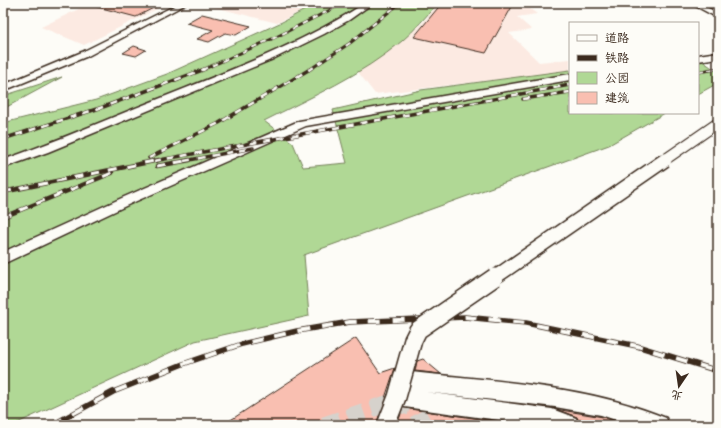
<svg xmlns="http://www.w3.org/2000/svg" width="721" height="428" viewBox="0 0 721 428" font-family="Sriracha,'LXGW WenKai TC',sans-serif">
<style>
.built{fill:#fceae2}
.green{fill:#b0d895;stroke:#76815a}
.building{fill:#f9bfb1;stroke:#3b2a1e}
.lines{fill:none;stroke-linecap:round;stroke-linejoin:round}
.minor-tunnel{stroke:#d6d2cc;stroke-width:17;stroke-dasharray:17 8;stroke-linecap:butt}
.minor-casing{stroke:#3b2a1e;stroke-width:3}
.minor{fill:#fdfcf7;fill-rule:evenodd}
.rail-far3-casing{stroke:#3b2a1e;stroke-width:3}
.rail-far2-casing{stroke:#3b2a1e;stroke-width:3.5}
.rail-far1-casing{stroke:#3b2a1e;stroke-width:4.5}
.rail-casing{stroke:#3b2a1e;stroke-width:5.5}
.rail-far3{stroke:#fdfcf7;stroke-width:2;stroke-dasharray:5.5;stroke-linecap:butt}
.rail-far2{stroke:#fdfcf7;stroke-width:2.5;stroke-dasharray:7;stroke-linecap:butt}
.rail-far1{stroke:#fdfcf7;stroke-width:3;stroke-dasharray:9;stroke-linecap:butt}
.rail{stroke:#fdfcf7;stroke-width:4;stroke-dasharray:12;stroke-linecap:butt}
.minor-bridge-far2-casing{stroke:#3b2a1e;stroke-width:12;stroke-linecap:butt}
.minor-bridge-far1-casing{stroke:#3b2a1e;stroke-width:16;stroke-linecap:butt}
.minor-bridge-casing{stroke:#3b2a1e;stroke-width:20;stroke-linecap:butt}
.minor-bridge-far2{stroke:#fdfcf7;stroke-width:10}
.minor-bridge-far1{stroke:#fdfcf7;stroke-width:13}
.minor-bridge{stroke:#fdfcf7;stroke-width:17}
</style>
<rect width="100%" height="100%" fill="#fdfcf7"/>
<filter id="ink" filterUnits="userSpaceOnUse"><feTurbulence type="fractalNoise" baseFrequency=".025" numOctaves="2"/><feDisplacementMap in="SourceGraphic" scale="8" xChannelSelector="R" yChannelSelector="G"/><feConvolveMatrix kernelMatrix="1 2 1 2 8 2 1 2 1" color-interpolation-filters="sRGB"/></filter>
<g filter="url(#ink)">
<!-- built -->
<g class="built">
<path d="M73,3H169L84,45L41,27L85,6Z"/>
<path d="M203,3H318L277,23L202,4Z"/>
<path d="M439,3H525V5L537,14L517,17L532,30L509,33L539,62L570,59V71L375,94L358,72L402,41L422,23Z"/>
</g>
<!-- green -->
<g class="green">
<path d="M318,3H438C426,16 415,30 402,41C362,75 311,97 264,121L293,143L303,167L347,163L333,110L421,90L570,70V113H665L609,145L304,255L309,316L195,341L13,425H3V123L96,100L167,74L282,22Z"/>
<path d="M698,58L718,72V83L698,94Z"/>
<path d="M62,77L3,109V96Z"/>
</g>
<!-- building -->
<g class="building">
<path d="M94,3H163L136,17L94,6Z"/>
<path d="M442,3H514L486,53L414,37Z"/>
<path d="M202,14L251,26L236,35L225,33L209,42L197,39L213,30L186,23Z"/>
<path d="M134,46L146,50L136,56L123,53Z"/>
<path d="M356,338L380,373L395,368L376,425H223Z"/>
<path d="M423,359L441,374L415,371L417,361Z"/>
<path d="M403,408L523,425H397Z"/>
<path d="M555,409L603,417L620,423V425H580L577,417Z"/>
</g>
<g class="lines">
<!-- minor-tunnel -->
<path class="minor-tunnel" d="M324,425L392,402L410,407L417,413L424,425"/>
<defs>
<g id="minor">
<path d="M180,3H188L88,56L3,91V85L82,52Z"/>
<path d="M365,3H373L349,20L324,34L273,59L48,152L3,168V160C55,142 105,120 156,100C228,71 300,45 365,3Z"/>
<path d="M690,3H698L718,13V18Z"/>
<path d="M718,52V58L698,61V55Z"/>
<path d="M570,74V80L306,126L132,203L3,264V252L124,197L299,121Z"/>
<path d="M402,371C489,381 584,384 666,418L669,425H630L601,415L555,407L425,392L552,409L576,418L579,425H534L397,406L391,403L388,397L391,391L397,388H401L396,386L393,380L396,374Z"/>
</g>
</defs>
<!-- minor casing -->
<use href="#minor" class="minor-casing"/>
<!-- minor -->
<use href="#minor" class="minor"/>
<defs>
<g id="rail-far3">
<path d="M202,70L274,38L344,3"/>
<path d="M309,70L350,43L400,3"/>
<path d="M708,70L718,69"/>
</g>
<g id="rail-far2">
<path d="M698,72L715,69"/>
<path d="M523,99L570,92"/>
<path d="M3,139L103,107L205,69"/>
<path d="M149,158L219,123L310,69"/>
<path d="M154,161L570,85"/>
<path d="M184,161L253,148"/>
</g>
<g id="rail-far1">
<path d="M157,166L190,160"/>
<path d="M3,192L159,160"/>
<path d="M3,217L112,173"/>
</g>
<path id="rail" d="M52,425L113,392L183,364L242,344L297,331L350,322L465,317L526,323L637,346L718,371"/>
</defs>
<!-- rail-far3 casing -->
<use href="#rail-far3" class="rail-far3-casing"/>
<!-- rail-far2 casing -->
<use href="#rail-far2" class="rail-far2-casing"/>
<!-- rail-far1 casing -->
<use href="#rail-far1" class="rail-far1-casing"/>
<!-- rail casing -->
<use href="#rail" class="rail-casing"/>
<!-- rail-far3 -->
<use href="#rail-far3" class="rail-far3"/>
<!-- rail-far2 -->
<use href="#rail-far2" class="rail-far2"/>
<!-- rail-far1 -->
<use href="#rail-far1" class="rail-far1"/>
<!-- rail -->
<use href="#rail" class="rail"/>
<defs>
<path id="minor-bridge-far2" d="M663,161L718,123"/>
<path id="minor-bridge-far1" d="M494,278L665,160"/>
<path id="minor-bridge" d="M386,425L397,397L413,340L418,330L495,277"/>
</defs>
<!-- minor-bridge-far2 casing -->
<use href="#minor-bridge-far2" class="minor-bridge-far2-casing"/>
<!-- minor-bridge-far1 casing -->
<use href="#minor-bridge-far1" class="minor-bridge-far1-casing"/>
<!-- minor-bridge casing -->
<use href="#minor-bridge" class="minor-bridge-casing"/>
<!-- minor-bridge-far2 -->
<use href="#minor-bridge-far2" class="minor-bridge-far2"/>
<!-- minor-bridge-far1 -->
<use href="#minor-bridge-far1" class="minor-bridge-far1"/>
<!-- minor-bridge -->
<use href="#minor-bridge" class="minor-bridge"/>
</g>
</g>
<!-- margin -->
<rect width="721" height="428" fill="none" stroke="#fdfcf7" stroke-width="16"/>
<rect x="8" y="8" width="705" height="412" fill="none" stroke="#3b2a1e" stroke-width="1.5" filter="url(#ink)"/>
<!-- legend -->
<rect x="569" y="22" width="130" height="92" fill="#fdfcf7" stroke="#afa8a0"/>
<rect x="577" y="35" width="20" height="6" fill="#fdfcf7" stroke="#afa8a0"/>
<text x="605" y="42" font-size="12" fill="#3b2a1e">道路</text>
<rect x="577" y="55" width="20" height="6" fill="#3b2a1e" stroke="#afa8a0"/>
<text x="605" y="62" font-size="12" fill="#3b2a1e">铁路</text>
<rect x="577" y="72" width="20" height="12" fill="#b0d895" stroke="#afa8a0"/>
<text x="605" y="82" font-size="12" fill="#3b2a1e">公园</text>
<rect x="577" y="92" width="20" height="12" fill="#f9bfb1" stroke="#afa8a0"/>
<text x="605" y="102" font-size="12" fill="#3b2a1e">建筑</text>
<!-- north arrow -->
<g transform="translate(679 386) rotate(193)" stroke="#fdfcf7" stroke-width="3" paint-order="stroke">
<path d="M0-3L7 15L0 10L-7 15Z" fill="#3b2a1e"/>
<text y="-6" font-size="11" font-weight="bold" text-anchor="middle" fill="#3b2a1e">北</text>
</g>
</svg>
